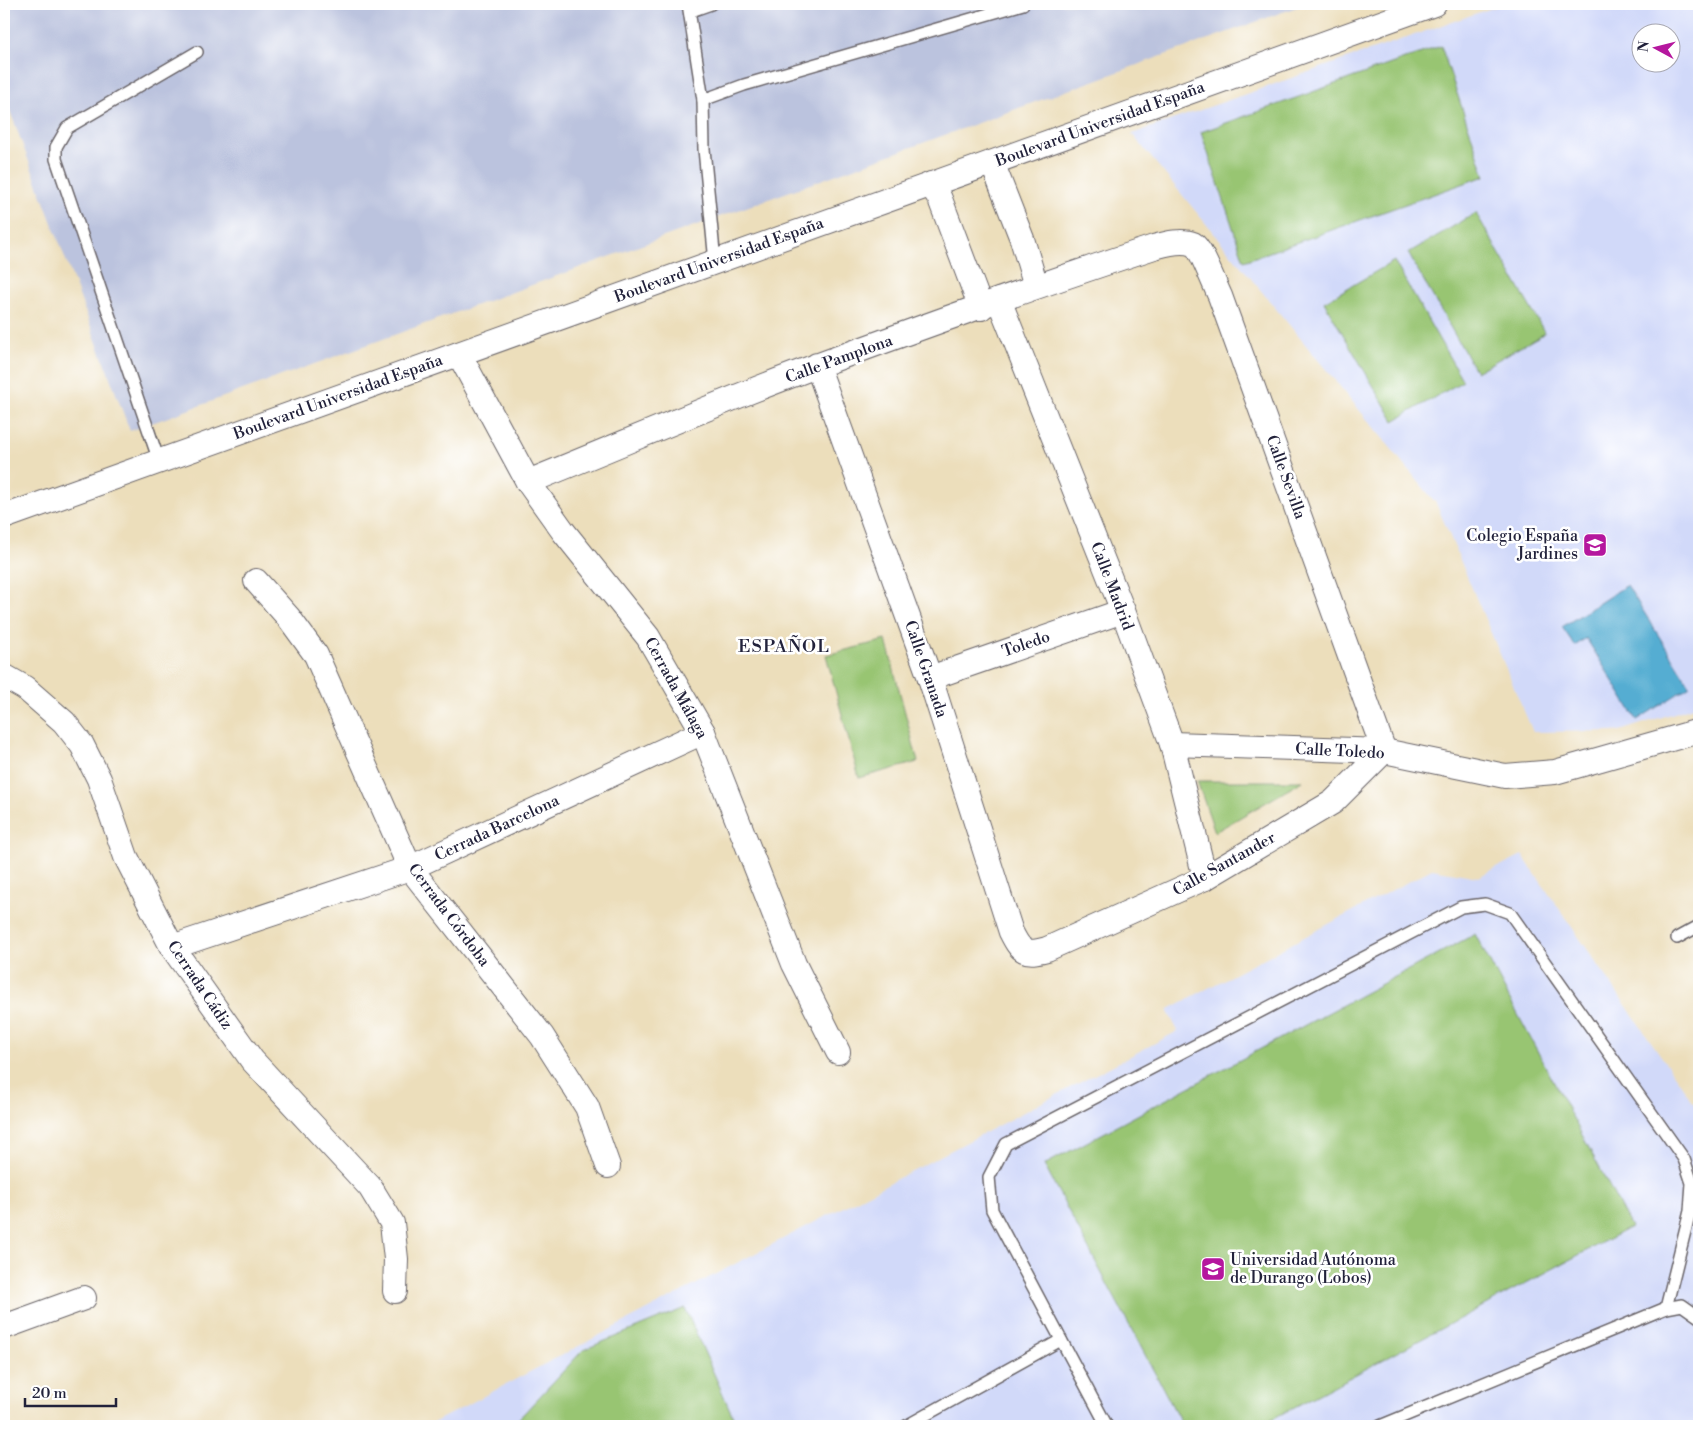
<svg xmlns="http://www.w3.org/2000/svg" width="1703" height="1430" viewBox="0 0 1703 1430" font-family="'Libre Bodoni',serif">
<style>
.built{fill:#d1d9f9;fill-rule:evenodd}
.industrial{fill:#bbc3de}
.green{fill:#98c572;stroke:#5d7456}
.water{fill:#55add2;stroke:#3c6886}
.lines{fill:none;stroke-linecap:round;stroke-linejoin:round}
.lane-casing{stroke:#696468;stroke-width:14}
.street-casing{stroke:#696468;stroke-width:26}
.lane{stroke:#fff;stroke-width:11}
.street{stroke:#fff;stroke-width:24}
.labels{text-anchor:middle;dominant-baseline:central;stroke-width:5;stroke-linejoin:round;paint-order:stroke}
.street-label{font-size:16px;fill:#22223b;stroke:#fff}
.poi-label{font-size:16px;fill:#22223b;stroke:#fff;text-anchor:end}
.neighbourhood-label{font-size:18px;letter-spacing:1px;fill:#22223b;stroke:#fff}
</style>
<rect width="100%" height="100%" fill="#fff"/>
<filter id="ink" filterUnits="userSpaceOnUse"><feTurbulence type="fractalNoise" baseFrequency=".02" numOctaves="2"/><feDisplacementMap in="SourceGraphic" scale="10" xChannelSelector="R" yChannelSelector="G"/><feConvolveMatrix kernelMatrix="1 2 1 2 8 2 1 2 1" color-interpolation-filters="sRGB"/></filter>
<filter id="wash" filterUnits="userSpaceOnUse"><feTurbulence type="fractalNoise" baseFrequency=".0096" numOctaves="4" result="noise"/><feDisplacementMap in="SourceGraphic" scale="20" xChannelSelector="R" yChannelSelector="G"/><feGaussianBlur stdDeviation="1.12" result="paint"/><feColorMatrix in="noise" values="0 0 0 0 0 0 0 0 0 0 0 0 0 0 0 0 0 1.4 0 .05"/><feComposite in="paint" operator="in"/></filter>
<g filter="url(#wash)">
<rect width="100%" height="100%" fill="#ecdebb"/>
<!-- built -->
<g class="built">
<path d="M1503,4H1699V705L1620,731L1533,732L1436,503L1132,134ZM1640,32H1670V62H1640Z"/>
<path d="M1522,855L1699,1111V1426H427L1178,1031L1167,1010L1432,869L1478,877Z"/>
</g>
<!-- industrial -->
<path class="industrial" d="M4,4H1305L130,431L4,95Z"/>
<!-- green -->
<g class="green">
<path d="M1441,46L1485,176L1244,261L1201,132Z"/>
<path d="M1476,213L1545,333L1476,372L1408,253Z"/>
<path d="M1394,261L1463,381L1394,421L1324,302Z"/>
<path d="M886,640L918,762L859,778L826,655Z"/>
<path d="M1197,781H1303L1215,832Z"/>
<path d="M1475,934L1631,1227L1259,1426H1183L1044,1165Z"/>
<path d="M685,1308L737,1426H512L583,1350Z"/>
</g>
<!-- water -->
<path class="water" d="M1627,585L1690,686L1637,720L1586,638L1575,646L1562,627Z"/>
</g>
<g filter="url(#ink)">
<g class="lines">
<defs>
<g id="lane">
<path d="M688,4L703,100L704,149L715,262"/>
<path d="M691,11L711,4"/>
<path d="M703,100L744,85L1023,4"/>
<path d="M159,461L56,159V147L67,128L197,52"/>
<path d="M1677,938L1699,926"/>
<path d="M906,1426L1061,1340"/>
<path d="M1107,1426L992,1210L989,1177L1006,1144L1461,907L1485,904L1510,913L1684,1159L1692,1183L1690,1211L1666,1308"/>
<path d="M1380,1426L1666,1308L1682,1305L1699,1317"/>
</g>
<g id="street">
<path d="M989,164L995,170L1022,239L1036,286"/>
<path d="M931,184L940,199L981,308"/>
<path d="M999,300L1123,611L1172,744L1205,878"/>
<path d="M459,354L528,482L563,531L648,637L703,732L794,964L838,1052"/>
<path d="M528,482C625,443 721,401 819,365C930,324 1041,284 1154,247C1165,244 1181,239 1193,244C1201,248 1215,286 1220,296L1384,751L1333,802L1205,878L1047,949C1025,955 1021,952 1011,932L930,678L817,365"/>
<path d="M4,517L1434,4"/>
<path d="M256,581L289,618L316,655L410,868L542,1036L587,1107L608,1166"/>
<path d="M4,676L25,688L64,722L82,745L99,779L126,857L172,947L252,1060L370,1187L392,1223L396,1259L395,1291"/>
<path d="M930,678L1123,611"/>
<path d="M1172,744L1384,751L1505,776L1555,772L1699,731"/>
<path d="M172,947L410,868L703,732"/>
<path d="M4,1327L84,1298"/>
</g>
</defs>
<!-- lane casing -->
<use href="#lane" class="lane-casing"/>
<!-- street casing -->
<use href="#street" class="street-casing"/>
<!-- lane -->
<use href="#lane" class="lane"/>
<!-- street -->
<use href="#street" class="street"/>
</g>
</g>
<!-- icons -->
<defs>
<symbol id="school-square" viewBox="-11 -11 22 22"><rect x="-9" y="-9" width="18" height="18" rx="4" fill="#b5179e" stroke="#fff"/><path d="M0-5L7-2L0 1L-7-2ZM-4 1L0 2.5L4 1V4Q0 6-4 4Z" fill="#fff"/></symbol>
<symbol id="university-square" viewBox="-11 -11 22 22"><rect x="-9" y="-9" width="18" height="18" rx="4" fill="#b5179e" stroke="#fff"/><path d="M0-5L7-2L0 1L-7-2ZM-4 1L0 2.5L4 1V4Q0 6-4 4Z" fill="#fff"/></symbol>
</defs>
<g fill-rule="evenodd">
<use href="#school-square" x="1581" y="531" width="28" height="28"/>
<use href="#university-square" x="1199" y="1255" width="28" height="28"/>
</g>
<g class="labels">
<!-- street labels -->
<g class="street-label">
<text transform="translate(1100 124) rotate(-20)">Boulevard Universidad España</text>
<text transform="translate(719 260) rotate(-20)">Boulevard Universidad España</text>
<text transform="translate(839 359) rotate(-20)">Calle Pamplona</text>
<text transform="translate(338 397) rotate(-20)">Boulevard Universidad España</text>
<text transform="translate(1286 477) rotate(70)">Calle Sevilla</text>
<text transform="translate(1112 586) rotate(69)">Calle Madrid</text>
<text transform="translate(1026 644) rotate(-19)">Toledo</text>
<text transform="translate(926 669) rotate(71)">Calle Granada</text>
<text transform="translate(676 688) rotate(61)">Cerrada Málaga</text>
<text transform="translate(1340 751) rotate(3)">Calle Toledo</text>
<text transform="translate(497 828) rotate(-25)">Cerrada Barcelona</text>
<text transform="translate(1224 864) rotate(-29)">Calle Santander</text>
<text transform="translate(449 915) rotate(53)">Cerrada Córdoba</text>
<text transform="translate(200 985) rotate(56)">Cerrada Cádiz</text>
</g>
<!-- poi labels -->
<g class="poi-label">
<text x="1578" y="536">Colegio España<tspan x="1578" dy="18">Jardines</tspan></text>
<text x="1230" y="1260" text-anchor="start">Universidad Autónoma<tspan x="1230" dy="18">de Durango (Lobos)</tspan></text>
</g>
<!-- neighbourhood labels -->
<g class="neighbourhood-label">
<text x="784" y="646">ESPAÑOL</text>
</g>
</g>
<!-- margin -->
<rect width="1703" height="1430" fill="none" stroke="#fff" stroke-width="20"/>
<!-- north arrow -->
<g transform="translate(1656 48) rotate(277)"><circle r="24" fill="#ffffff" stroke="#a7a7b1"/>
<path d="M0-4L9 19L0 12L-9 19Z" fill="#b5179e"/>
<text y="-8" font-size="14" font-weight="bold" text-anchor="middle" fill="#22223b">N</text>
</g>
<!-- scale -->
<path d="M25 1398v8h91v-8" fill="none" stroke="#22223b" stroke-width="2.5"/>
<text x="32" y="1398" font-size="15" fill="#22223b" stroke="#ffffff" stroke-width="4" paint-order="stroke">20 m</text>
</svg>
